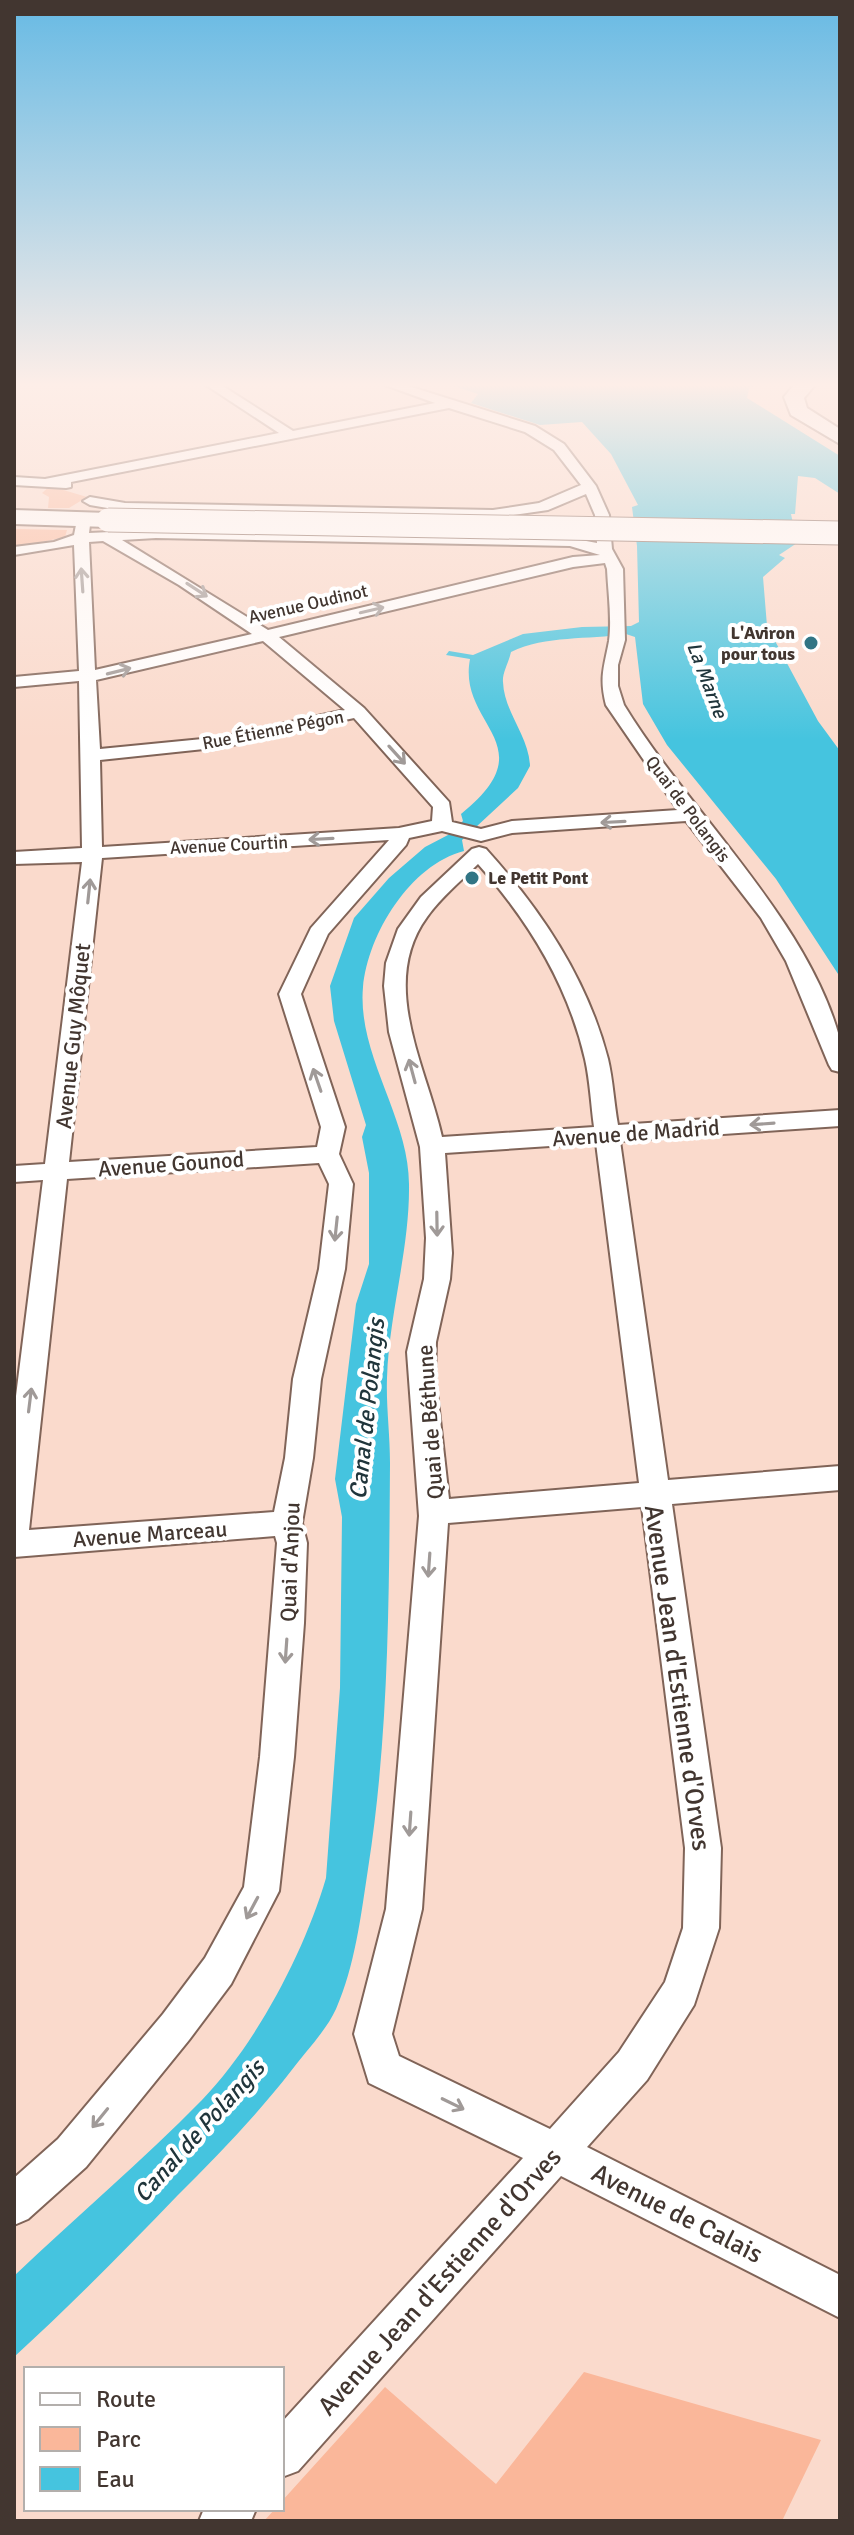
<svg xmlns="http://www.w3.org/2000/svg" width="854" height="2535" viewBox="0 0 854 2535" font-family="Signika,sans-serif">
<style>
.green{fill:#fab79a}
.water{fill:#45c4df}
.lines{fill:none;stroke-linecap:round;stroke-linejoin:round}
.minor-casing{stroke:#806458;stroke-width:4}
.primary-casing{stroke:#806458;stroke-width:4}
.minor{fill:#fff;fill-rule:evenodd}
.primary{fill:#fff;fill-rule:evenodd}
.primary-bridge-casing{stroke:#806458;stroke-width:25;stroke-linecap:butt}
.primary-bridge{stroke:#fff;stroke-width:23}
.oneway{stroke:#a09a98}
.poi-dot{fill:#317585;stroke:#fff;stroke-width:3}
.labels{text-anchor:middle;dominant-baseline:central;stroke-width:8;stroke-linejoin:round;paint-order:stroke}
.far-street-label{font-size:18px;fill:#423630;stroke:#fff}
.far-poi-label{font-size:18px;font-weight:bold;fill:#423630;stroke:#fff;text-anchor:end}
.far-water-label{font-size:20px;font-style:italic;fill:#20353b;stroke:#fff}
.street-label{font-size:22px;fill:#423630;stroke:#fff}
.water-label{font-size:24px;font-style:italic;fill:#20353b;stroke:#fff}
.near-street-label{font-size:26px;fill:#423630;stroke:#fff}
</style>
<rect width="100%" height="100%" fill="#fadacc"/>
<!-- green -->
<g class="green">
<path d="M50,486L87,497L69,508H48L49,497L42,493Z"/>
<path d="M14,529L67,530L65,537L14,548Z"/>
<path d="M584,2372L821,2440L782,2521H264L275,2509H282V2501L385,2387L496,2484Z"/>
</g>
<!-- water -->
<path class="water" d="M451,385H754L749,388L747,398L840,456V494L815,478L798,476L795,514H791L797,543L779,555L785,558L763,577L767,626L818,721L840,751V977L776,879L667,745L643,704L635,637L626,634C588,640 546,635 511,652C509,662 502,673 503,682C504,712 529,736 530,766L518,788L462,840L464,851C410,865 368,934 363,987C357,1055 409,1117 409,1184C410,1249 389,1313 387,1378C386,1406 390,1434 390,1463C389,1598 389,1735 368,1869C361,1915 355,1966 336,2009C326,2031 305,2052 291,2071C256,2116 217,2156 177,2196C124,2251 70,2306 14,2357V2276C76,2217 142,2161 202,2100C256,2044 304,1953 326,1878L340,1688L342,1517L335,1479L356,1304L369,1264V1173L362,1137L366,1125L334,1021L330,986L354,918L389,878L425,847L448,835L463,821L461,814C548,744 457,726 470,659L446,655L449,651L473,655L523,634L582,627L631,626L639,622L637,546L632,507L638,505L611,454L582,422L540,425L471,403L478,394Z"/>
<g class="lines">
<defs>
<g id="minor">
<path d="M206,385H221L293,431L435,403L385,385H405L535,426L564,444L596,486L609,515L612,549L623,569L625,640L618,665V686L624,705C689,812 805,916 839,1036C842,1047 840,1061 840,1072L832,1070L829,1065L786,961L761,918L686,821L512,833L481,841L442,831L409,838L406,845L328,934L301,994L345,1127L339,1154L353,1184L345,1269L321,1379L313,1458L302,1523L307,1543L304,1623L294,1757L279,1891L231,1984L189,2040L86,2167L28,2219L14,2225V2178L58,2139L163,2014L205,1958L244,1887L260,1757L277,1543L275,1536L14,1557V1412L43,1180L14,1182V1166L45,1164L82,862L14,864V852L82,848L79,681L14,687V677L79,671L74,545L14,555V547L54,542L74,535L76,525L83,521L90,525L89,533L156,530L570,538L597,543L595,515L586,494L548,510L493,518L125,511L90,505L83,501L90,497L125,503L493,510L539,503L581,485L554,450L525,432L449,408L71,482V487L66,488L14,485V477L45,479L279,433ZM156,538L570,546L600,555L573,557L268,630L122,540ZM103,541L179,585L252,634L95,670L89,542ZM605,563L607,569C608,592 612,618 609,641C604,668 599,677 606,705L678,810L512,821L481,829L452,822L449,802L364,708L279,637L573,567ZM263,641L345,710L223,737L100,749L96,680ZM354,718L433,807L432,821L399,828L102,847L100,760L223,747ZM389,840L311,928L279,994L321,1127L317,1147L69,1162L102,858ZM319,1163L329,1184L319,1269L293,1379L285,1458L274,1512L29,1530L67,1179Z"/>
<path d="M479,847L486,849C541,910 587,978 608,1059C613,1080 614,1103 618,1125L840,1110V1126L620,1141L668,1480L840,1466V1490L672,1504L721,1848L719,1928L694,2005L647,2080L587,2147L840,2275V2318L561,2176L298,2471L282,2477V2422L523,2158L369,2083L354,2034L386,1909L419,1516L407,1352L424,1279L426,1238L420,1147L389,1032L384,986L386,963L398,929L421,897L472,849ZM478,864C529,921 568,985 585,1059C590,1081 591,1105 594,1127L442,1137C427,1068 378,984 427,917C441,897 461,881 478,864ZM596,1143L639,1483L449,1499L435,1375L436,1342L450,1279L452,1253L445,1153ZM642,1507L685,1848L683,1928L665,1982L619,2052L550,2129L399,2056L392,2034L422,1909L448,1523Z"/>
<path d="M204,2509H256L251,2521H199Z"/>
</g>
<g id="primary">
<path d="M794,385H815L804,398L807,408L840,429V444L791,415L784,397Z"/>
<path d="M14,510L108,513L116,515L120,520L116,525L108,527L14,524Z"/>
</g>
</defs>
<!-- minor casing -->
<use href="#minor" class="minor-casing"/>
<!-- primary casing -->
<use href="#primary" class="primary-casing"/>
<!-- minor -->
<use href="#minor" class="minor"/>
<!-- primary -->
<use href="#primary" class="primary"/>
<defs>
<path id="primary-bridge" d="M108,520L840,533"/>
</defs>
<!-- primary-bridge casing -->
<use href="#primary-bridge" class="primary-bridge-casing"/>
<!-- primary-bridge -->
<use href="#primary-bridge" class="primary-bridge"/>
</g>
<!-- one-way arrows -->
<defs><path id="oneway-shaft" d="M-6 0H5M1.5-3L5.5 0L1.5 3" fill="none" stroke-width="1.6" stroke-linecap="round" stroke-linejoin="round" transform="scale(2)"/></defs>
<g class="oneway">
<use href="#oneway-shaft" transform="translate(82 580) rotate(-94)"/>
<use href="#oneway-shaft" transform="translate(197 590) rotate(33)"/>
<use href="#oneway-shaft" transform="translate(372 610) rotate(-13)"/>
<use href="#oneway-shaft" transform="translate(119 671) rotate(-14)"/>
<use href="#oneway-shaft" transform="translate(397 755) rotate(48)"/>
<use href="#oneway-shaft" transform="translate(613 822) rotate(177)"/>
<use href="#oneway-shaft" transform="translate(321 839) rotate(177)"/>
<use href="#oneway-shaft" transform="translate(89 891) rotate(-84)"/>
<use href="#oneway-shaft" transform="translate(412 1071) rotate(-105)"/>
<use href="#oneway-shaft" transform="translate(317 1080) rotate(-109)"/>
<use href="#oneway-shaft" transform="translate(762 1124) rotate(176)"/>
<use href="#oneway-shaft" transform="translate(437 1224) rotate(89)"/>
<use href="#oneway-shaft" transform="translate(336 1229) rotate(96)"/>
<use href="#oneway-shaft" transform="translate(30 1400) rotate(-83)"/>
<use href="#oneway-shaft" transform="translate(429 1565) rotate(94)"/>
<use href="#oneway-shaft" transform="translate(286 1651) rotate(94)"/>
<use href="#oneway-shaft" transform="translate(410 1824) rotate(94)"/>
<use href="#oneway-shaft" transform="translate(252 1908) rotate(118)"/>
<use href="#oneway-shaft" transform="translate(453 2104) rotate(26)"/>
<use href="#oneway-shaft" transform="translate(100 2118) rotate(129)"/>
</g>
<!-- sky -->
<linearGradient id="sky" x2="0" y2="1"><stop stop-color="#67bae4"/><stop offset="0.52" stop-color="#fdeee8"/><stop offset="1" stop-color="#fdeee8" stop-opacity="0"/></linearGradient>
<rect width="854" height="740" fill="url(#sky)"/>
<!-- markers -->
<g class="poi-dot">
<circle cx="811" cy="643" r="8"/>
<circle cx="472" cy="878" r="8"/>
</g>
<g class="labels">
<!-- far-street labels -->
<g class="far-street-label">
<text transform="translate(308 604) rotate(-13)">Avenue Oudinot</text>
<text transform="translate(273 730) rotate(-11)">Rue Étienne Pégon</text>
<text transform="translate(688 809) rotate(53)">Quai de Polangis</text>
<text transform="translate(229 845) rotate(-3)">Avenue Courtin</text>
</g>
<!-- far-poi labels -->
<g class="far-poi-label">
<text x="795" y="633">L'Aviron<tspan x="795" dy="21">pour tous</tspan></text>
<text x="488" y="878" text-anchor="start">Le Petit Pont</text>
</g>
<!-- far-water labels -->
<g class="far-water-label">
<text transform="translate(707 680) rotate(69)">La Marne</text>
</g>
<!-- street labels -->
<g class="street-label">
<text transform="translate(73 1036) rotate(-84)">Avenue Guy Môquet</text>
<text transform="translate(636 1133) rotate(-4)">Avenue de Madrid</text>
<text transform="translate(171 1164) rotate(-4)">Avenue Gounod</text>
<text transform="translate(430 1422) rotate(-94)">Quai de Béthune</text>
<text transform="translate(150 1534) rotate(-4)">Avenue Marceau</text>
<text transform="translate(290 1562) rotate(-88)">Quai d'Anjou</text>
</g>
<!-- water labels -->
<g class="water-label">
<text transform="translate(367 1409) rotate(-84)">Canal de Polangis</text>
<text transform="translate(199 2131) rotate(-48)">Canal de Polangis</text>
</g>
<!-- near-street labels -->
<g class="near-street-label">
<text transform="translate(677 1678) rotate(82)">Avenue Jean d'Estienne d'Orves</text>
<text transform="translate(677 2214) rotate(27)">Avenue de Calais</text>
<text transform="translate(440 2282) rotate(-48)">Avenue Jean d'Estienne d'Orves</text>
</g>
</g>
<!-- border -->
<rect width="854" height="2535" fill="none" stroke="#423630" stroke-width="32"/>
<!-- legend -->
<rect x="24" y="2367" width="260" height="144" fill="#ffffff" stroke="#b3afac" stroke-width="2"/>
<rect x="40" y="2393" width="40" height="12" fill="#ffffff" stroke="#b3afac" stroke-width="2"/>
<text x="96" y="2407" font-size="24" fill="#423630">Route</text>
<rect x="40" y="2427" width="40" height="24" fill="#fab79a" stroke="#b3afac" stroke-width="2"/>
<text x="96" y="2447" font-size="24" fill="#423630">Parc</text>
<rect x="40" y="2467" width="40" height="24" fill="#45c4df" stroke="#b3afac" stroke-width="2"/>
<text x="96" y="2487" font-size="24" fill="#423630">Eau</text>
</svg>
